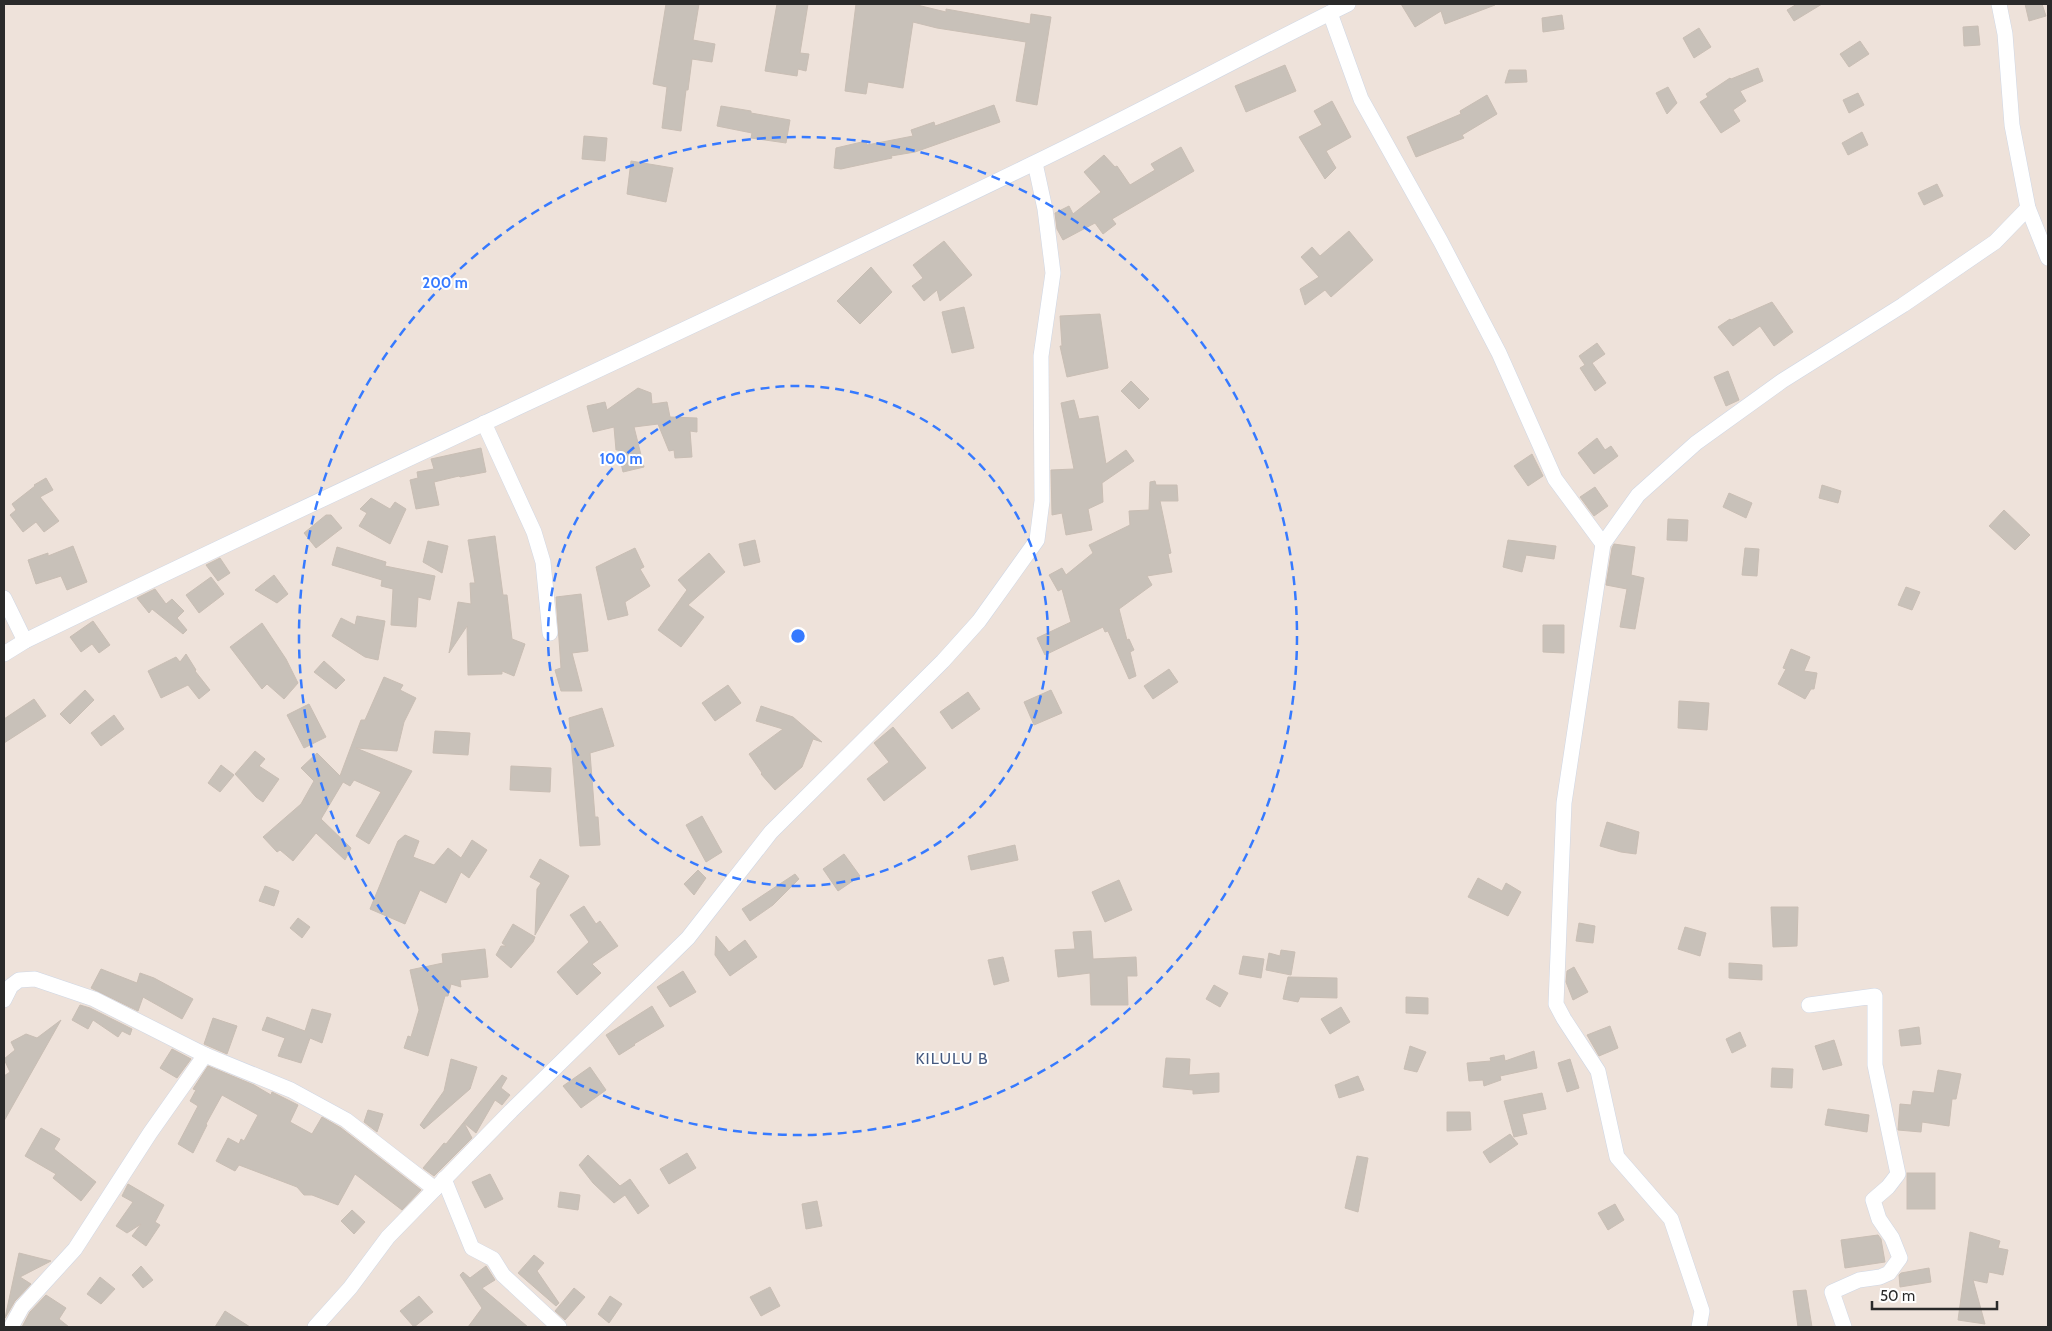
<svg xmlns="http://www.w3.org/2000/svg" width="2052" height="1331" viewBox="0 0 2052 1331" font-family="Cabin,sans-serif">
<style>
.building{fill:#c8c1b9;stroke:#c9beb4}
.lines{fill:none;stroke-linecap:round;stroke-linejoin:round}
.street-casing{stroke:#cfd7e5;stroke-width:16}
.street{stroke:#fff;stroke-width:15}
.ring{fill:none;stroke:#367aff;stroke-width:2.5;stroke-dasharray:9 6}
.labels{text-anchor:middle;dominant-baseline:central;stroke-width:4;stroke-linejoin:round;paint-order:stroke}
.quarter-label{font-size:16px;letter-spacing:1px;fill:#45597f;stroke:#fff}
.centre{fill:#367aff;stroke:#fff;stroke-width:2.5}
.ring-label{font-size:15px;text-anchor:middle;font-weight:bold;fill:#367aff;stroke:#fff;stroke-width:4;stroke-linejoin:round;paint-order:stroke}
</style>
<rect width="100%" height="100%" fill="#eee2da"/>
<!-- building -->
<g class="building">
<path d="M666,4H699L693,40L715,44L712,62L692,59L688,90H686L681,131L662,128L667,87L653,84Z"/>
<path d="M777,4H808L800,53L809,54L806,71L798,69L797,76L765,71Z"/>
<path d="M856,4H913L946,12V9L1030,24L1031,14L1051,17L1037,105L1016,101L1026,42L937,28L913,22L903,88L868,82L866,94L845,91Z"/>
<path d="M1401,4H1495V5L1445,24L1441,11L1415,27Z"/>
<path d="M1797,4H1822L1794,21L1787,10Z"/>
<path d="M2025,4H2042L2046,16L2029,21Z"/>
<path d="M1562,15L1564,29L1543,32L1542,18Z"/>
<path d="M1978,26L1980,45L1964,46L1963,27Z"/>
<path d="M1699,28L1711,47L1694,58L1683,38Z"/>
<path d="M1860,41L1869,54L1849,67L1840,54Z"/>
<path d="M1285,65L1296,91L1246,112L1235,86Z"/>
<path d="M1758,68L1763,81L1740,91L1746,101L1733,110L1740,121L1721,133L1700,102L1708,97L1706,94L1730,78L1731,79Z"/>
<path d="M1509,70H1526L1527,82L1505,83Z"/>
<path d="M1668,87L1677,103L1667,114L1656,93Z"/>
<path d="M1858,93L1864,105L1849,113L1843,100Z"/>
<path d="M1487,95L1497,114L1462,135L1464,138L1416,157L1407,137L1461,114L1460,111Z"/>
<path d="M1332,101L1351,137L1326,151L1336,168L1325,179L1299,137L1322,125L1314,111Z"/>
<path d="M994,105L1000,122L915,152L891,156L892,158L841,169L834,168L836,148L866,141L867,145L913,136L911,130L934,122L935,126Z"/>
<path d="M721,106L751,111V113L790,120L786,143L751,138L752,133L717,126Z"/>
<path d="M1862,132L1868,145L1848,155L1842,143Z"/>
<path d="M584,136L607,138L605,161L582,159Z"/>
<path d="M1181,147L1194,171L1112,219L1116,224L1103,234L1095,223L1063,240L1057,229L1055,213L1069,206L1073,214L1101,192L1084,172L1104,155L1115,167L1117,166L1130,185L1155,170L1151,164Z"/>
<path d="M631,161L673,168L666,202L627,194Z"/>
<path d="M1937,184L1943,196L1924,205L1918,193Z"/>
<path d="M1349,231L1373,260L1331,297L1325,290L1305,305L1300,289L1319,277L1301,257L1312,247L1320,256Z"/>
<path d="M944,241L972,275L940,301L937,290L924,301L912,286L923,278L913,265Z"/>
<path d="M871,267L892,292L860,324L837,301Z"/>
<path d="M1772,302L1793,332L1774,346L1760,326L1733,346L1718,327L1730,319L1731,320Z"/>
<path d="M964,307L974,348L952,353L942,312Z"/>
<path d="M1100,314L1108,368L1067,377L1060,346H1062L1060,316Z"/>
<path d="M1597,343L1605,354L1592,363L1606,383L1595,391L1580,368L1585,365L1579,356Z"/>
<path d="M1728,371L1739,400L1726,406L1714,377Z"/>
<path d="M1131,381L1149,399L1139,409L1121,391Z"/>
<path d="M638,388L651,393L652,404L667,402L670,417L697,418V432L690,431L692,457L675,458L674,450L669,451L658,424L634,427L644,467L623,472L618,450H616L614,427L593,432L587,406L605,402L607,410Z"/>
<path d="M1074,400L1079,419L1098,416L1106,464L1126,450L1134,461L1102,483L1103,502L1088,509L1092,530L1066,535L1062,513L1052,515L1051,470L1074,469L1061,403Z"/>
<path d="M1597,438L1605,450L1611,446L1618,456L1594,474L1578,453Z"/>
<path d="M481,448L486,472L460,477L459,476L434,482L439,505L416,509L410,480L418,478L417,472L434,469L431,459Z"/>
<path d="M1532,454L1543,476L1528,486L1514,466Z"/>
<path d="M46,478L53,490L40,497L59,521L44,532L36,522L23,532L10,515L16,510L12,504L35,486L34,485Z"/>
<path d="M1155,481L1156,485H1177L1178,501H1160L1171,553L1168,554L1172,572L1147,576L1152,585L1119,609L1127,640L1129,639L1134,650L1130,652L1136,676L1129,679L1108,631L1105,632L1103,627L1045,655L1037,638L1071,622L1062,589L1058,591L1049,575L1062,568L1066,575L1093,553L1089,545L1130,525L1129,511L1149,510L1150,482Z"/>
<path d="M1822,485L1841,491L1838,503L1819,498Z"/>
<path d="M1595,487L1608,506L1594,516L1580,497Z"/>
<path d="M1729,493L1752,503L1746,518L1723,507Z"/>
<path d="M371,498L390,509L395,502L406,509L390,544L359,526L367,513L360,509Z"/>
<path d="M2004,510L2030,535L2015,550L1989,526Z"/>
<path d="M326,515H331L342,528L316,548L304,533Z"/>
<path d="M1668,519L1688,520L1687,541L1667,540Z"/>
<path d="M495,536L503,595H507L512,639L525,644L514,676L502,671V674L468,675L467,626L449,653L458,602L471,604L470,583H475L468,540Z"/>
<path d="M755,540L760,562L744,566L739,544Z"/>
<path d="M1508,540L1556,546L1554,559L1526,555L1522,572L1503,567Z"/>
<path d="M428,541L448,546L442,573L423,562Z"/>
<path d="M1614,544L1635,547L1631,575L1644,578L1635,629L1620,627L1627,589L1606,585L1612,548Z"/>
<path d="M73,546L87,582L67,590L61,576L36,584L28,560L48,553V556Z"/>
<path d="M337,547L386,562L385,566L435,576L430,600L418,597L416,627L391,625L393,589L381,586L382,580L332,565Z"/>
<path d="M635,548L644,567L640,569L650,586L625,602L628,615L608,620L596,567Z"/>
<path d="M1745,548L1759,549L1757,576L1742,575Z"/>
<path d="M709,553L725,572L688,605L704,617L681,647L658,630L687,590L678,580Z"/>
<path d="M220,558L230,573L218,581L206,565Z"/>
<path d="M274,575L288,594L277,603L255,590Z"/>
<path d="M211,577L224,594L199,613L186,595Z"/>
<path d="M1906,587L1920,592L1912,610L1898,605Z"/>
<path d="M155,589L166,604L172,599L184,611L177,618L187,630L183,634L152,609L149,613L137,598Z"/>
<path d="M581,594L588,651L572,653L582,691H561L555,670L561,668L556,597Z"/>
<path d="M357,616L385,621L378,660L365,657L332,636L341,618L355,625Z"/>
<path d="M93,621L110,645L99,653L92,644L81,652L70,637Z"/>
<path d="M262,623L286,659L298,683L284,699L267,684L262,689L230,647Z"/>
<path d="M1543,625H1564V653L1543,652Z"/>
<path d="M1791,649L1810,657L1804,671L1817,673L1814,689H1811L1805,699L1778,684L1786,669L1783,668Z"/>
<path d="M186,654L196,670L195,671L210,690L199,699L188,685L161,698L148,671L176,657L180,662Z"/>
<path d="M324,661L345,680L336,689L314,672Z"/>
<path d="M1169,669L1178,682L1153,699L1144,686Z"/>
<path d="M384,677L403,685L400,690L416,698L404,722L397,751L356,748L412,771L369,844L356,836L381,792L354,780L350,786L343,782L321,819L351,848L345,860L316,833L293,861L280,850L277,852L263,837L301,804L314,781L301,768L317,753L340,776L361,720H365Z"/>
<path d="M728,685L741,703L715,721L702,703Z"/>
<path d="M85,690L94,700L70,724L60,714Z"/>
<path d="M1051,690L1062,713L1034,725L1024,702Z"/>
<path d="M968,692L980,709L952,729L940,712Z"/>
<path d="M34,699L46,716L4,743V719Z"/>
<path d="M1679,701L1709,703L1707,730L1678,728Z"/>
<path d="M309,704L326,737L304,748L287,715Z"/>
<path d="M761,706L793,717L822,742L813,739L802,767L775,790L761,774L762,773L749,754L783,729L756,721Z"/>
<path d="M602,708L614,746L590,753L595,817H598L600,845L580,846L569,718Z"/>
<path d="M114,715L124,729L101,746L91,733Z"/>
<path d="M893,727L926,768L884,801L867,779L889,762L874,743Z"/>
<path d="M435,731L470,733L468,755L433,753Z"/>
<path d="M255,751L265,759L259,766L279,779L263,802L256,797L235,774Z"/>
<path d="M221,765L234,775L220,792L208,783Z"/>
<path d="M511,766L551,768L550,792L510,790Z"/>
<path d="M702,816L722,852L706,862L686,825Z"/>
<path d="M1607,822L1639,832L1636,854L1621,852L1600,846Z"/>
<path d="M405,835L419,841L413,857L434,865L448,848L461,858L472,840L487,850L469,878L461,872L446,903L420,890L405,924L370,909L398,841Z"/>
<path d="M1015,845L1018,860L971,870L968,856Z"/>
<path d="M844,854L860,876L838,891L823,869Z"/>
<path d="M540,859L569,876L535,935L537,889L541,883L530,877Z"/>
<path d="M698,870L706,878L694,895L684,884Z"/>
<path d="M795,874L799,879L773,905L750,921L742,909Z"/>
<path d="M1478,878L1502,891L1506,883L1521,892L1508,916L1468,897Z"/>
<path d="M1119,880L1132,910L1105,922L1092,892Z"/>
<path d="M265,886L279,891L274,906L259,901Z"/>
<path d="M584,906L596,924L600,921L618,946L592,964L601,973L577,995L557,972L589,942L570,915Z"/>
<path d="M1771,907H1798L1797,946L1773,947Z"/>
<path d="M298,918L310,927L302,938L290,928Z"/>
<path d="M1579,923L1595,926L1593,943L1576,941Z"/>
<path d="M513,924L535,937L533,942L511,968L496,955L501,946H506L502,943Z"/>
<path d="M1685,927L1706,933L1700,956L1678,949Z"/>
<path d="M1091,931L1093,959L1136,957L1137,976H1127L1128,1005H1091L1090,973L1058,977L1055,950L1075,949L1073,932Z"/>
<path d="M716,936L729,952L745,940L757,957L730,976L715,955Z"/>
<path d="M485,949L488,977L460,980L461,987L451,984L448,996H445L428,1056L404,1048L408,1036L411,1037L419,1010L410,970L443,963L442,954Z"/>
<path d="M1281,950L1295,952L1291,975L1266,970L1269,953L1280,956Z"/>
<path d="M1243,956L1264,959L1261,978L1239,974Z"/>
<path d="M1003,957L1009,981L994,985L988,960Z"/>
<path d="M1729,963L1762,965V980L1729,978Z"/>
<path d="M1574,967L1588,992L1573,1000L1566,982L1567,971Z"/>
<path d="M101,969L137,983L140,973L154,978L193,999L182,1019L143,997L138,1011L91,988Z"/>
<path d="M683,971L696,992L670,1007L657,987Z"/>
<path d="M1288,977L1337,978V998L1300,997L1298,1002L1283,999Z"/>
<path d="M1214,985L1228,993L1220,1007L1206,999Z"/>
<path d="M1406,997L1428,998V1014L1406,1013Z"/>
<path d="M80,1005L90,1008L132,1029L130,1035L122,1031L118,1037L93,1020L88,1029L72,1020Z"/>
<path d="M652,1006L664,1026L634,1044L635,1045L619,1055L606,1035Z"/>
<path d="M1341,1007L1350,1022L1330,1034L1321,1019Z"/>
<path d="M312,1009L331,1014L322,1043L310,1038L301,1063L278,1056L285,1038L262,1030L267,1017L305,1031Z"/>
<path d="M213,1018L237,1026L227,1054L204,1044Z"/>
<path d="M61,1020L4,1121V1076L10,1072L4,1059L15,1050L11,1042L26,1034L37,1038Z"/>
<path d="M1610,1026L1618,1048L1599,1056L1587,1035Z"/>
<path d="M1919,1027L1921,1044L1901,1046L1899,1030Z"/>
<path d="M1740,1032L1746,1046L1732,1053L1726,1039Z"/>
<path d="M1834,1040L1842,1065L1823,1070L1815,1046Z"/>
<path d="M1410,1046L1426,1052L1417,1072L1404,1069Z"/>
<path d="M172,1049L191,1059L177,1078L160,1068Z"/>
<path d="M1534,1051L1537,1068L1500,1076L1501,1080L1484,1086L1483,1080L1469,1081L1467,1063L1491,1061L1490,1058L1504,1055L1505,1061Z"/>
<path d="M1166,1058L1190,1059L1189,1075L1219,1073V1092L1193,1094V1090L1163,1087Z"/>
<path d="M451,1059L477,1067L470,1089L424,1129L420,1125L444,1091Z"/>
<path d="M1570,1059L1579,1088L1567,1092L1558,1063Z"/>
<path d="M208,1066L254,1085L271,1095L272,1092L298,1105L290,1122L312,1134L322,1117L341,1128L421,1190L402,1210L355,1174L338,1205L312,1195H304L297,1187L239,1165L235,1171L216,1161L228,1138L239,1144L241,1139L244,1141L258,1115L222,1095L206,1124L207,1125L193,1153L178,1144L198,1106L190,1101L196,1090L193,1089Z"/>
<path d="M590,1067L606,1090L581,1108L563,1086Z"/>
<path d="M1772,1068L1793,1069L1792,1088L1771,1087Z"/>
<path d="M1938,1070L1961,1074L1956,1099H1952L1949,1126L1922,1122L1921,1132L1898,1130L1900,1104L1911,1105L1913,1091L1934,1093Z"/>
<path d="M502,1075L507,1078L501,1088L510,1095L502,1105L495,1100L476,1133L464,1123L472,1138L434,1176L423,1168L444,1143L446,1144Z"/>
<path d="M1358,1076L1364,1090L1339,1098L1335,1085Z"/>
<path d="M1542,1093L1546,1109L1522,1114L1527,1134L1514,1137L1504,1101Z"/>
<path d="M1828,1109L1869,1115L1867,1132L1825,1125Z"/>
<path d="M368,1110L383,1114L377,1132L364,1122Z"/>
<path d="M1447,1112H1470L1471,1130L1447,1131Z"/>
<path d="M41,1128L60,1139L54,1149L96,1182L81,1201L53,1178L56,1174L25,1156Z"/>
<path d="M1510,1134L1518,1144L1490,1163L1483,1152Z"/>
<path d="M687,1153L696,1168L669,1184L660,1169Z"/>
<path d="M588,1155L620,1186L630,1179L649,1206L638,1214L625,1195L614,1203L593,1183L579,1165Z"/>
<path d="M1357,1156L1368,1158L1358,1212L1345,1208Z"/>
<rect x="1907" y="1173" width="28" height="36"/>
<path d="M490,1174L503,1199L485,1208L472,1182Z"/>
<path d="M128,1184L164,1205L155,1222L160,1225L146,1246L132,1236L141,1224L127,1233L116,1226L133,1202L122,1196Z"/>
<path d="M560,1192L580,1195L578,1210L558,1207Z"/>
<path d="M817,1201L822,1226L806,1229L802,1204Z"/>
<path d="M1615,1204L1624,1220L1608,1230L1598,1213Z"/>
<path d="M352,1210L365,1222L354,1234L341,1221Z"/>
<path d="M1970,1232L2000,1241L1998,1248L2008,1250L2003,1275L1989,1272L1987,1283L1973,1280L1985,1324L1958,1320Z"/>
<path d="M1878,1235L1881,1239L1885,1262L1845,1268L1841,1240Z"/>
<path d="M19,1253L51,1261L20,1277L31,1284L15,1301L5,1318Z"/>
<path d="M534,1255L544,1263L537,1271L559,1303L556,1306L518,1273Z"/>
<path d="M141,1266L153,1280L143,1288L132,1275Z"/>
<path d="M486,1266L495,1280L482,1288L528,1327H468L482,1308L460,1275L463,1272L470,1278Z"/>
<path d="M1929,1268L1931,1282L1900,1287L1899,1275L1901,1273Z"/>
<path d="M100,1277L115,1289L101,1304L87,1294Z"/>
<path d="M770,1287L780,1306L761,1316L750,1297Z"/>
<path d="M574,1288L585,1297L565,1320L555,1311Z"/>
<path d="M1806,1290L1812,1327H1798L1793,1291Z"/>
<path d="M46,1295L66,1308L59,1319L69,1327H22L30,1312Z"/>
<path d="M419,1296L433,1312L414,1327L400,1311Z"/>
<path d="M610,1296L622,1304L609,1323L598,1314Z"/>
<path d="M225,1311L250,1327H215Z"/>
</g>
<g class="lines">
<defs>
<g id="street">
<path d="M1999,4L2005,34L2012,125L2028,208L2048,258"/>
<path d="M1330,13L1361,99L1441,242L1499,353L1555,479L1603,544"/>
<path d="M484,423L534,532L543,562L550,633"/>
<path d="M4,598L25,641"/>
<path d="M4,654L25,641C359,479 698,326 1032,164C1138,113 1242,56 1348,4"/>
<path d="M4,1000L11,986L19,980L35,979L94,999L205,1055"/>
<path d="M1809,1005L1875,996V1065L1898,1174L1888,1187L1873,1200L1879,1219L1892,1238L1900,1258L1889,1273L1880,1277L1859,1280L1832,1292L1844,1327"/>
<path d="M444,1179L472,1248L493,1259L503,1275L559,1327"/>
<path d="M11,1327L22,1307L75,1249L150,1133L205,1055L291,1090L346,1120L435,1189"/>
<path d="M315,1327L350,1288L388,1237L511,1111L688,938L771,832L943,661L979,621L1037,540L1042,501L1041,356L1053,273L1045,209L1035,163"/>
<path d="M1699,1327L1702,1311L1671,1219L1617,1157L1598,1071L1564,1019L1556,1004L1564,803L1603,544L1638,495L1696,443L1782,381L1903,305L1995,242L2028,208"/>
</g>
</defs>
<!-- street casing -->
<use href="#street" class="street-casing"/>
<!-- street -->
<use href="#street" class="street"/>
</g>
<!-- distance rings -->
<g class="ring">
<circle cx="798" cy="636" r="250"/>
<circle cx="798" cy="636" r="499"/>
</g>
<g class="labels">
<!-- quarter labels -->
<g class="quarter-label">
<text x="952" y="1058">KILULU B</text>
</g>
</g>
<circle cx="798" cy="636" r="8" class="centre"/>
<g class="ring-label">
<text x="445" y="288">200 m</text>
<text x="621" y="464">100 m</text>
</g>
<!-- border -->
<rect width="2052" height="1331" fill="none" stroke="#2a2a2a" stroke-width="10"/>
<!-- scale -->
<path d="M1872 1301v8h125v-8" fill="none" stroke="#2a2a2a" stroke-width="2.5"/>
<text x="1880" y="1301" font-size="15" fill="#2a2a2a" stroke="#ffffff" stroke-width="4" paint-order="stroke">50 m</text>
</svg>
